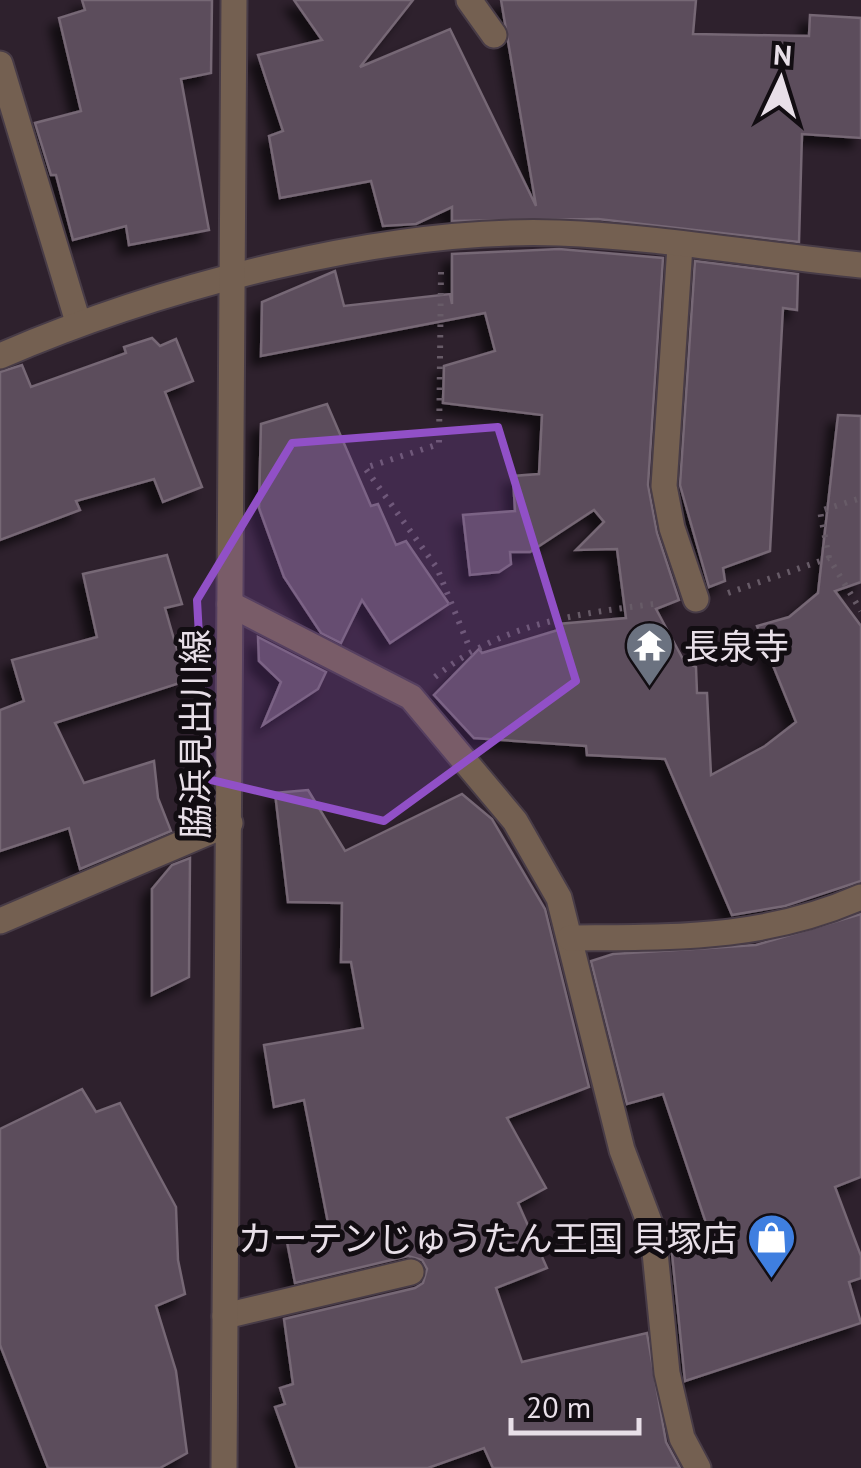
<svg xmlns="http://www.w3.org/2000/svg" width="861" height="1468" viewBox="0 0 861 1468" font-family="'PT Sans','Noto Sans JP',sans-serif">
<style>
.building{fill:#5c4d5c;stroke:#766775;stroke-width:2.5;filter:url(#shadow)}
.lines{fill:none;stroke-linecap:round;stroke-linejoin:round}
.minor-casing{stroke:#483c47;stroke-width:29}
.path{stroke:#675b67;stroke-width:6;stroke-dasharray:2.5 8;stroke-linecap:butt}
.minor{stroke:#746051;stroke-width:25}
.marked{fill:#9150c7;fill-opacity:0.2;stroke:#9150c7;stroke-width:8;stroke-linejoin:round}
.labels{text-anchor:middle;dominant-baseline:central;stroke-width:10;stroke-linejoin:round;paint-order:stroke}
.poi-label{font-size:35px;fill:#e8dfe8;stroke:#120d12;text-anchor:start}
.street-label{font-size:35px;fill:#e8dfe8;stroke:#120d12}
</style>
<defs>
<filter id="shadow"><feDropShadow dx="-9" dy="9" stdDeviation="5" flood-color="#0009"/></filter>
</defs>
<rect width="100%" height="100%" fill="#2e212d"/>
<!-- building -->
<g class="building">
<path d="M82,0H212L211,73L181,79L209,230L129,245L126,226L73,240L56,175H51L35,123L81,111L59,18L85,10Z"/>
<path d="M294,0H413L360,67L450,29L536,206L501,0H696L693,34L809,36L810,15L861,18V138L802,134L799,242L598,219L452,221V207L416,224L383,226L371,181L280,198L269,136L283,131L258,55L322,40Z"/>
<path d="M559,249L663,258L648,485L657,533L679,600L656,609L684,661L696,667L697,693H707L711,775L765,746L796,722L757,626L789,617L818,593L838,415L861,416V582L835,591L861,626V881L785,906L732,915L665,759L587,755L586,746L474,738L434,695L479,649L482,653L558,630V624L626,618L617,549L576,550L604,522L594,510L530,552H510L511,564L499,572L470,575L463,515L515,511L513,476L539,474L542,415L443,403L444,366L495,351L485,313L261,356L262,302L335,271L344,306L450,294L452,304V254Z"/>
<path d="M695,261L798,274L797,310L783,308L770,551L723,568L725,581L709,587L680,485Z"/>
<path d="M152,338L160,346L176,339L193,381L165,392L202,487L163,502L154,479L76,501L80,510L0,540V372L22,365L31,387L126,353L124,347Z"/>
<path d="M327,404L371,506L378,504L396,545L406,541L449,604L390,643L362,600L341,643L321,633L284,577L259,508L261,424Z"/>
<path d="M167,555L182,604L165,608L186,681L55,723L84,783L154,761L158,798L171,831L80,869L69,828L0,851V710L24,701L12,660L97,637L83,574Z"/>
<path d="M258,637L326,672L318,689L263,725L281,682L259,661Z"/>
<path d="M308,790L345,851L462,794L492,819L545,909L589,1087L507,1118L546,1188L518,1203L547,1268L496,1288L522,1362L647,1333L666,1442L680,1468H493L484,1448L428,1468H297L275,1407L285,1404L280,1388L293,1384L284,1319L415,1288L423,1283L427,1269L422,1260L408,1256L295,1283L287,1242L330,1233L304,1100L274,1107L264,1045L363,1028L351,962H341L342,903L288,902L275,793Z"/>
<path d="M190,858L189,977L152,995V889L172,865Z"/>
<path d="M861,914V1177L835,1187L861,1256V1278L849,1282L861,1323L685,1381L670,1234L705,1220L663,1094L627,1104L591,961L613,954L756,945Z"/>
<path d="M82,1089L96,1112L120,1103L176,1207L178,1260L185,1294L156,1306L176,1371L187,1453L160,1468H48L0,1345V1129Z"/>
</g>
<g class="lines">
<defs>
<g id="minor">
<path d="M469,0L494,35"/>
<path d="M0,64L78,322"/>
<path d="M680,246L664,486L672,528L696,599"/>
<path d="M0,356C160,287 384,227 559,233C659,237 761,255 861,265"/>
<path d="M230,604L411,697L515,821L559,898L622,1150L653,1232L667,1373L682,1438L698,1468"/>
<path d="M0,921L230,823"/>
<path d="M570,938C675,937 763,940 861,897"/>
<path d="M225,1316L411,1272"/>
<path d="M224,1468L234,0"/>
</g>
</defs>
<!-- minor casing -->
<use href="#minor" class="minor-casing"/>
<!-- path -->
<g class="path">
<path d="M441,272L439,444L365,468L437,568L470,649"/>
<path d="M829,558L820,511L861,498"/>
<path d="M728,593L829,558L861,611"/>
<path d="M435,677C503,622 577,614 661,603"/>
</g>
<!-- minor -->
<use href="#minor" class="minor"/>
</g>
<!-- marked area -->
<path class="marked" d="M498,427L576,681L384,821L207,779L197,600L292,443Z"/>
<!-- icons -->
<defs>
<symbol id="temple-pin" viewBox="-11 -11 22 30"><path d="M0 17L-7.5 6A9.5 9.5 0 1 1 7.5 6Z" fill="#6b7280" stroke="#120d12"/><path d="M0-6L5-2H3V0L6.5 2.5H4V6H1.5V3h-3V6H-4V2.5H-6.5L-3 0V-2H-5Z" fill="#fff"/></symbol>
<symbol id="shop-pin" viewBox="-11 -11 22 30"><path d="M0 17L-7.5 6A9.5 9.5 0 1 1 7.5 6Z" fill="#3f7fe0" stroke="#120d12"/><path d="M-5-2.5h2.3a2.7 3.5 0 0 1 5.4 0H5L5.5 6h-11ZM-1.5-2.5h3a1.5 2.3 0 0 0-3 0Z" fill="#fff"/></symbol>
</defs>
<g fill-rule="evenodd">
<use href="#temple-pin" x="622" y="618" width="55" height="75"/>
<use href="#shop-pin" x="744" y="1210" width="55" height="75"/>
</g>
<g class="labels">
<!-- poi labels -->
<g class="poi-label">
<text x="684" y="646">長泉寺</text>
<text x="737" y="1238" text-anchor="end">カーテンじゅうたん王国 貝塚店</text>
</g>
<!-- street labels -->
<g class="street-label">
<text transform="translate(195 734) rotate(-90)">脇浜見出川線</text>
</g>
</g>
<!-- north arrow -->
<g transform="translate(781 80) rotate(4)" stroke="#120d12" stroke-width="8" paint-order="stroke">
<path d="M0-8L18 38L0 25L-18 38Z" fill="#e8dfe8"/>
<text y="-15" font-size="28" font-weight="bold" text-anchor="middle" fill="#e8dfe8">N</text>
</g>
<!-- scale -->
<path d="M511 1418v15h128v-15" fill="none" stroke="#e8dfe8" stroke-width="5"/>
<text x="526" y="1418" font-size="30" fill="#e8dfe8" stroke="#120d12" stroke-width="8" paint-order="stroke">20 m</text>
</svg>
